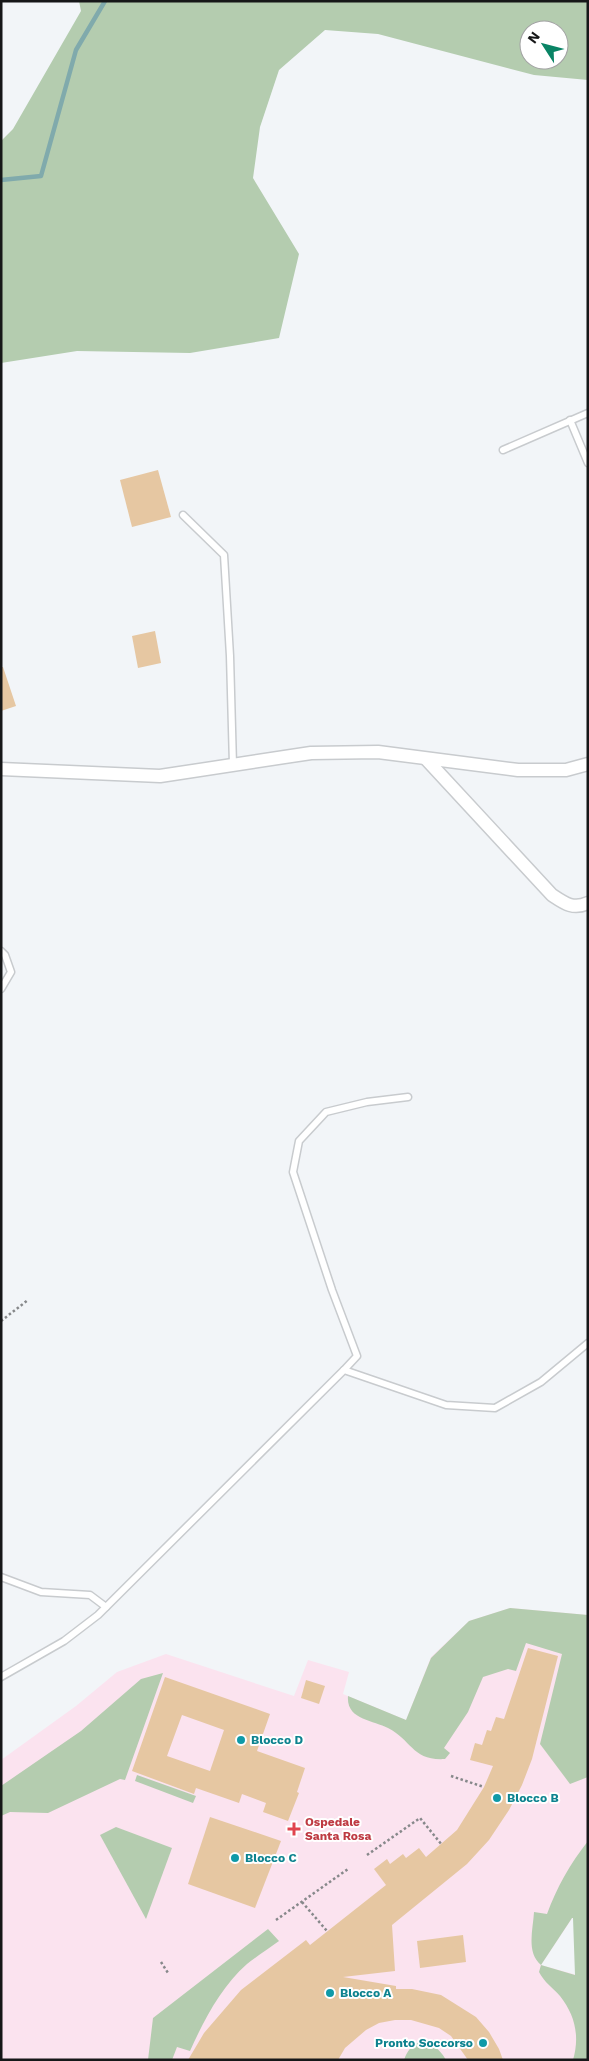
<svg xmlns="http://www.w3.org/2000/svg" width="589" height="2061" viewBox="0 0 589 2061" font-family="'Work Sans',sans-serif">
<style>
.medical{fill:#fbe3ef}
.green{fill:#b4ccaf;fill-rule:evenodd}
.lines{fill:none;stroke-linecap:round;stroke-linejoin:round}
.stream{stroke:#80aaac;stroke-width:4.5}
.building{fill:#e6c7a2;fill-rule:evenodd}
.service-casing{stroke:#c8cbce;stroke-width:9}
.minor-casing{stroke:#c8cbce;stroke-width:15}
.path{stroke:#86888a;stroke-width:2.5;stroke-dasharray:2.5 2.5;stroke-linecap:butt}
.service{stroke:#fff;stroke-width:6}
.minor{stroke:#fff;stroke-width:12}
.culture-dot{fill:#0f9aa8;stroke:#fff;stroke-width:2}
.health-dot{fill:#e0444e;stroke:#fff;stroke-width:2}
.labels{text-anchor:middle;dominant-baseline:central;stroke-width:4;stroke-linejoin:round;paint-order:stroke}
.culture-label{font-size:12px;font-weight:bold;fill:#0d838f;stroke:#fff;text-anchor:start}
.health-label{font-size:12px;font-weight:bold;fill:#be3a42;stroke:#fff;text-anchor:start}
</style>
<rect width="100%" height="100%" fill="#f2f5f8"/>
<!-- medical -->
<path class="medical" d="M510,1608L588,1615V1897L573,1917L541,1965L588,1978V2060H1V1760L76,1706L117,1672L166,1654L294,1696L308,1660L349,1672L343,1694L406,1720L431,1657L469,1621Z"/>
<!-- green -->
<g class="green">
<path d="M79,1H588V80L534,75L378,34L325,30L279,70L260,127L253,178L299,254L279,338L190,353L77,351L1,363V141L13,129L81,11ZM529,30H559V60H529Z"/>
<path d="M510,1608L588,1615V1777L570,1784L540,1744L562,1654L526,1643L516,1671L508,1669L483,1677L468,1712L444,1748L450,1753L445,1759C412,1761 412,1740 388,1728C374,1720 346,1720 348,1696L406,1720L431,1658L469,1621Z"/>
<path d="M163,1673L125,1780L120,1779L48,1813L10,1812L1,1816V1786L81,1731L141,1679Z"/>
<path d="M137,1775L196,1796L193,1803L135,1781Z"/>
<path d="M116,1827L172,1848L146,1919L100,1835Z"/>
<path d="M588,1841V2060H573C580,2036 575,2015 560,1996C553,1988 544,1982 539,1972L541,1965C526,1952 533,1930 534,1912L547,1914C557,1887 570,1864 588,1841ZM572,1918H573L575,1975L541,1965Z"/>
<path d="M268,1929L279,1941C268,1949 257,1956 247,1964C221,1987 204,2020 190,2051L177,2047L172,2060H148L153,2018Z"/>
<path d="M419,2042C433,2044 439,2048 446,2060H404C407,2051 411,2046 419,2042Z"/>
</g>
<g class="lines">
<!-- stream -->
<path class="stream" d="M1,180L41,176L76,50L105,1"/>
</g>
<!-- building -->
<g class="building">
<path d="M158,470L171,517L132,527L120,480Z"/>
<path d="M155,631L161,663L138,668L132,636Z"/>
<path d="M1,667H3L16,706L1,711Z"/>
<path d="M528,1648L558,1656L532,1759L522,1785L509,1810L489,1840L467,1864L392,1925L395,1971L343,1977L396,1986V1989H412L441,1995L476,2017L489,2032L499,2049L503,2060H468L451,2036L439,2028L411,2020H395L379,2023L366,2030L345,2048L338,2060H188L204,2033L241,1990L306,1940L310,1945L386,1885L374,1869L387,1859L390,1864L403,1854L406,1858L419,1848L426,1857L457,1830L484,1787L493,1766L470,1760L475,1743L482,1745L487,1730L491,1731L496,1717L504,1719Z"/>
<path d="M165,1677L270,1714L257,1751L305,1768L297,1792L299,1793L288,1821L263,1812L266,1803L242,1794L239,1803L196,1788L194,1794L132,1771ZM182,1715L224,1730L210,1771L167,1756Z"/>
<path d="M306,1680L325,1686L319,1704L301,1698Z"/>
<path d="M210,1817L281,1841L255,1908L188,1884Z"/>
<path d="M463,1935L466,1962L420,1968L417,1941Z"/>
</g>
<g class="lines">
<defs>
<g id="service">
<path d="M570,420L588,463"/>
<path d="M503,450L588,413"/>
<path d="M183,515L224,555L230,656L233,765"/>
<path d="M1,951L5,955L11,972L1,989"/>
<path d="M344,1370L357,1356L332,1290L293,1172L299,1141L326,1112L367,1102L408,1097"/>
<path d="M1,1577L41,1592L90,1595L106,1607"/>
<path d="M1,1677L64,1641L98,1615L344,1370L446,1405L495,1408L541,1382L588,1343"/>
</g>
<g id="minor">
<path d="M426,759L552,895C564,903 573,910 588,903"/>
<path d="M1,769L160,776L311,753L378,752L518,770H566L588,764"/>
</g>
</defs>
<!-- service casing -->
<use href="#service" class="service-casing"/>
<!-- minor casing -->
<use href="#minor" class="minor-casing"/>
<!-- path -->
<g class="path">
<path d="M1,1321L28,1300"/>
<path d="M451,1776L484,1787"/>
<path d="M367,1855L420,1818L442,1845"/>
<path d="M302,1902L327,1931"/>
<path d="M276,1920L348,1869"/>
<path d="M161,1962L168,1973"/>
</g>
<!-- service -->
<use href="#service" class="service"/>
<!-- minor -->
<use href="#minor" class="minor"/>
</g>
<!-- markers -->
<g class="culture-dot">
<circle cx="241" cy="1740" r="5"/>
<circle cx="497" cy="1798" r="5"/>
<circle cx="235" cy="1858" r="5"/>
<circle cx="330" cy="1993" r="5"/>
<circle cx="483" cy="2043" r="5"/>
</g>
<path class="health-dot" d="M291.5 1821.5h5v5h5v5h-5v5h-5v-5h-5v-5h5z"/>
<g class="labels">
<!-- culture labels -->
<g class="culture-label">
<text x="251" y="1740">Blocco D</text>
<text x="507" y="1798">Blocco B</text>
<text x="245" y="1858">Blocco C</text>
<text x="340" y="1993">Blocco A</text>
<text x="473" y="2043" text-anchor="end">Pronto Soccorso</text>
</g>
<!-- health labels -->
<g class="health-label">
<text x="305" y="1822">Ospedale<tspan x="305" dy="14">Santa Rosa</tspan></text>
</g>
</g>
<!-- border -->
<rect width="589" height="2061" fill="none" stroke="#161718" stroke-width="5"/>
<!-- north arrow -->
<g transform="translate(544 45) rotate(306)"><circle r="24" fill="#ffffff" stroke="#a2a2a3"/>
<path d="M0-4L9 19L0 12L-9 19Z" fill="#098465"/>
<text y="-8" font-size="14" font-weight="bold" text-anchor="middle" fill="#161718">N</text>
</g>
</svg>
